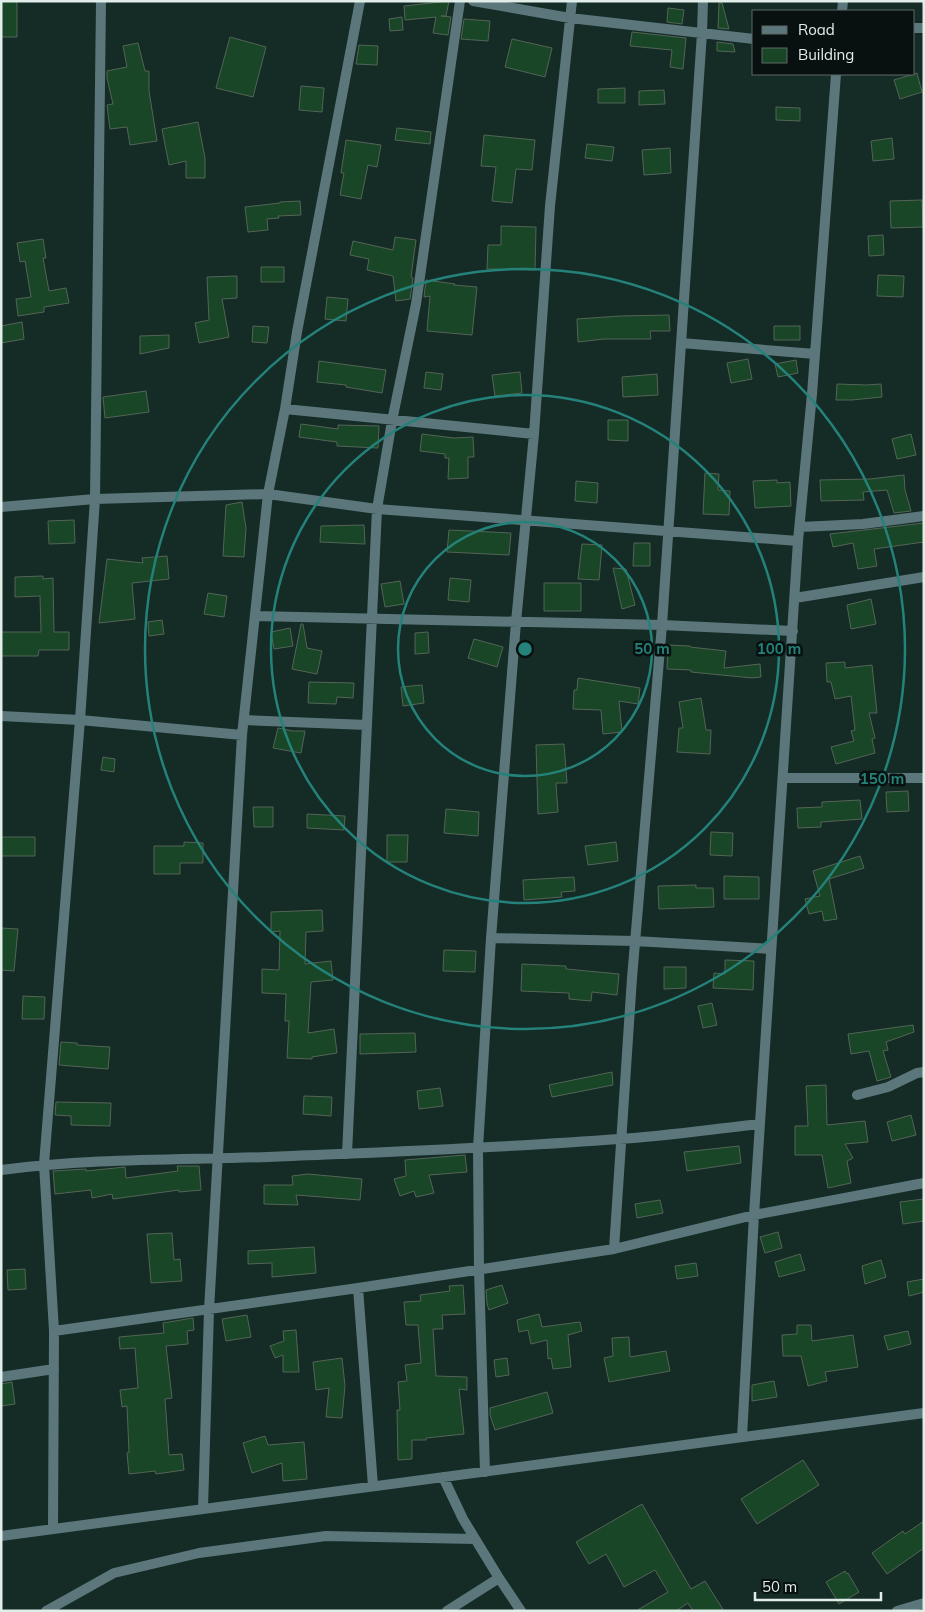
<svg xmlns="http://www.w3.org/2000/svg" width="925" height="1612" viewBox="0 0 925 1612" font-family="Mulish,sans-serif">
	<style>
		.building { fill: #184627; stroke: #546457 }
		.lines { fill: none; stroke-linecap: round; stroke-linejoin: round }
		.minor { stroke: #5b777b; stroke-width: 10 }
		.ring { fill: none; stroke: #24827a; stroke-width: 2.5 }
		.centre { fill: #24827a; stroke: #08110f; stroke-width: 2.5 }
		.ring-label { font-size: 15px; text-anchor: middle; font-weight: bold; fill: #24827a; stroke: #08110f; stroke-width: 5; stroke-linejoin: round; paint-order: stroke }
	</style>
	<rect width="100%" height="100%" fill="#152b26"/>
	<path class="building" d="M1,1H17V37H1Z
		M449,1L446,16H441L451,17L448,35L433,33L436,17L405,20L404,6Z
		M719,3H722L729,29L718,28Z
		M668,8L684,10L682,24L667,22Z
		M402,17L403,30L390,31L389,19Z
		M464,19L490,21L488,41L461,39Z
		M632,32L686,38L683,69L670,67L672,50L630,46Z
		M230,37L266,47L253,97L216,88Z
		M512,39L552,48L545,77L505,67Z
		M717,42L733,44L735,52L717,51Z
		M138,43L145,71H149V91L157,141L130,145L127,127L110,129L107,105L113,104L107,78V71L127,67L123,46Z
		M359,45L378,46L377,65L356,64Z
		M917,73L922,92L900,99L894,80Z
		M301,86L324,88L322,112L299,110Z
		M625,88V103H598V89Z
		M664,90L665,104L639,105V91Z
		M776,107L800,108V121L776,120Z
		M198,122L205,158V178H186V161L169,165L162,129Z
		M397,128L431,132L430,144L395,140Z
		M484,135L535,140L532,170L516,169L512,203L492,201L496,167L481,166Z
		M892,138L894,159L873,161L871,141Z
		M346,140L381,145L377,167L368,165L361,199L340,195L344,173H341Z
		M587,144L614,147L612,161L585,158Z
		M670,148L671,173L644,175L642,150Z
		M922,200L923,227L891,228L890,201Z
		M300,201L301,215L278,216L279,218L267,219L268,230L248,232L245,207L280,203V202Z
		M501,226L536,227L535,270L487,269L488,245H501Z
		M883,235L884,255L869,256L868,236Z
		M395,237L416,240L411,277L413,278L410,299L396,301L393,276L367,270L369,259L350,255L353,241L393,250Z
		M43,239L46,258H43L49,291L66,288L69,303L44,307V312L18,316L16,299L31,297L25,261L20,262L17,243Z
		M261,267H284V282H261Z
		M878,275L904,276L903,297L877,296Z
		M237,276V298L222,299L229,337L199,343L195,323L209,320L207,277Z
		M426,280L455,284L454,285L477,287L472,335L427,331L430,296L424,297Z
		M327,297L348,299L346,321L325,319Z
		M669,315L670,331H650L651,339H604L578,342L577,319L620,316Z
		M22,322L24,339L1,343V326Z
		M253,326L269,327L267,343L252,342Z
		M774,326H800V340H774Z
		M169,335V348L140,354V336Z
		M748,359L752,379L731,383L727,363Z
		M796,360L798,373L778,377L775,364Z
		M319,361L386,370L382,393L346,387V385L317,382Z
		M426,372L443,374L441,390L424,388Z
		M520,372L522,393L495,396L492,375Z
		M657,374L658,395L623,397L622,377Z
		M837,384L867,385L881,384L882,397L852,400H836Z
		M146,391L149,412L105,418L103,397Z
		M608,420H628V441L608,440Z
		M301,424L338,429V425L379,426L378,448L337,446V442L299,437Z
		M422,434L454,438L473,437L474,457H468V478L448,479L449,458H445V454L420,451Z
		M911,434L916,455L897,459L892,439Z
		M705,473L719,474L718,490L730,491L729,515L703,514Z
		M904,475L905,490L911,511L894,513L887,490L863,492L864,500L821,501L820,480L870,479Z
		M777,480V483L790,482L791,506L755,508L753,481Z
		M576,481L598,483L597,503L575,501Z
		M242,502L246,528L244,557L223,556L226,505Z
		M74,520L75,543L49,544L48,521Z
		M924,523V542L874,549L877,566L858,569L853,543L833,547L830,534Z
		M364,525L365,544L320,542L321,526Z
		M449,530L511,533L509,555L447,552Z
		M634,543H650V566H633Z
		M582,544L602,545L599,580L578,579Z
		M167,556L169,579L132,583L135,619L99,623L107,559L143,563L142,558Z
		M613,568L626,569L635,605L622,609Z
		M43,576V579L53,578L54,632H69V650H39L38,656H1V632H41L40,596L15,597V577Z
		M450,578L471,580L469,602L448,600Z
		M400,581L404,604L385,607L381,584Z
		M544,583H581V611H544Z
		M208,593L227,596L224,617L204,614Z
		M871,599L876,624L851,629L847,605Z
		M162,620L164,634L149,636L148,622Z
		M301,624H303L307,648L322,651L317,674L292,669Z
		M290,628L293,646L274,649L271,632Z
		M428,632L429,653L415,654V633Z
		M474,639L503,647L497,667L468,658Z
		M668,645L690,646V647L726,651L724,668L760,664L761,677L752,678L691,672V670L667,669Z
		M845,662V668L872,665L877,713H869L875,738L872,739L875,753L836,764L831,747L854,741L851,731L855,730L851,696L835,699L831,682H827L826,663Z
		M578,678L640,688L638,704L619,701L622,732L603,734L601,710L573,709L574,690H577Z
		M309,682L354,683L353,698L337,697L336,704L308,703Z
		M422,685L424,703L403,706L401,687Z
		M701,698L706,730H711L710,754L677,752L679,728H683L679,702Z
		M278,728L293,731H305L301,753L273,748Z
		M564,744L567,783H556L558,812L538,814L536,745Z
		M103,757L115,759L114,772L101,770Z
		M908,791L909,811L887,812L886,792Z
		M860,800L862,819L821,822V827L798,828L797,808L822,807V802Z
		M253,807H273V827H254Z
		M446,809L479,812L478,836L444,833Z
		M307,814L345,816L344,830L307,828Z
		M711,832L733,833L732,856L710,855Z
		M387,835H408L407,862H387Z
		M1,837H35V856H1Z
		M184,842L203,843V863H180V874H154V846H184Z
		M616,842L618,861L588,865L585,846Z
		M860,856L864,868L829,879L837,919L824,921L822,911L809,914L805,899L820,896L813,871Z
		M724,876L759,877V899H724Z
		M574,877L575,891L561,892L562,897L524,900L523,880Z
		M696,885V888H713L714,907L659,909L658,886Z
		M322,910L323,931L306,932L305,964L331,961L333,980L311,982L308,1033L334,1029L337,1053L312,1057V1059L287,1058L289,1021H285L286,994L262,993V969L279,970L280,931L271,932V912Z
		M1,928L18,929L14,971L1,970Z
		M444,950L476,951L475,972L443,971Z
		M725,960L754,961L753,990L713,988L714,973L725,974Z
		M522,964L566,966V969L619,974L617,995L592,992L591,1001L569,999V993L521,991Z
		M664,967H686V988L664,989Z
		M23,996L45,997L44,1019H22Z
		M712,1003L717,1025L703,1028L698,1006Z
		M913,1025L914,1032L886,1042L888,1050L883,1051L891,1077L877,1081L869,1051L851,1054L848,1034Z
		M415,1033L416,1052L360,1054V1034Z
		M61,1042L77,1043V1045L110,1047L108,1069L59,1065Z
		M612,1072L613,1085L552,1097L549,1085Z
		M826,1085L827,1125L865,1121L868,1142L845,1144L853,1158L847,1161L851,1183L828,1188L822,1155H795V1126H808L806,1086Z
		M440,1088L443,1106L419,1109L417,1091Z
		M304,1096L332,1097L331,1116L303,1114Z
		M56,1102L111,1103L110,1126L71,1125V1116L55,1115Z
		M911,1115L916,1135L892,1141L887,1122Z
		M739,1146L741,1163L687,1171L684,1152Z
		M465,1155L467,1172L429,1175L434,1193L416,1197L414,1191L400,1196L394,1179L406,1176L405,1160Z
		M177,1166H199L201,1190L179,1192V1190L113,1199L112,1194L92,1198L91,1190L55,1194L53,1171L86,1169V1171L125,1167L126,1178L178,1171Z
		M308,1174L362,1179L360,1200L296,1195L298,1205L264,1204V1185H293L292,1176Z
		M924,1199V1221L903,1224L900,1202Z
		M660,1200L663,1213L637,1218L635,1204Z
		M778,1232L782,1248L765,1253L760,1237Z
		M172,1233L174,1260L180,1259L182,1281L151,1283L147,1234Z
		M314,1247L316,1273L272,1277V1263L248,1264V1251Z
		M800,1254L805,1270L779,1277L775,1262Z
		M881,1260L886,1277L865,1284L862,1266Z
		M696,1263L698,1276L677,1279L675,1266Z
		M25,1269L26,1289L8,1290L7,1270Z
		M924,1279V1292L909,1296L907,1282Z
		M463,1285L465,1314L442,1315L443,1329H433L436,1376L467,1377V1390L459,1389L464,1434L426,1438V1440H412V1459L398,1460L397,1410H400L398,1382L407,1381L405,1365L421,1363L418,1325H406L404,1302L421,1301L420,1295L450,1291L449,1286Z
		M502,1285L508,1303L489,1310L487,1304L486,1290Z
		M539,1314L542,1327L580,1322L582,1331L568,1335L571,1367L553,1369L551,1358L548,1359L547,1340L531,1344L528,1330L519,1332L517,1320Z
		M247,1315L251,1337L226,1341L222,1319Z
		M193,1318L194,1330L187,1331L188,1344L166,1346L172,1398L165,1399L169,1455L182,1454L184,1470L156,1474L155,1471L129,1474L127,1453L129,1452L127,1406L122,1407L120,1390L138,1388L135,1348L120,1349L119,1337L164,1333L163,1323Z
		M797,1325H811L812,1341L853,1335L858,1367L825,1372L827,1381L808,1386L801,1356H783L782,1335L797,1334Z
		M296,1330L299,1372H283V1355L275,1358L270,1346L284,1341L283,1331Z
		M908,1331L911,1344L888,1350L884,1336Z
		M629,1337L630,1357L666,1351L670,1371L609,1382L604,1358L613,1356L612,1338Z
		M342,1358L345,1386L342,1418L326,1417L329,1388L316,1390L313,1362Z
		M507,1358L509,1375L496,1377L494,1360Z
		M774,1381L777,1397L752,1401V1385Z
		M12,1382L15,1404L1,1406V1384Z
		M547,1392L553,1413L495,1430L490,1415V1408Z
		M265,1436L268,1445L304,1442L307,1479L283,1481L282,1463L252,1473L243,1443Z
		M803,1460L819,1485L757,1524L741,1499Z
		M642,1504L691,1589L705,1581L724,1611H693L688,1603L676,1611H636L668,1592L655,1570L624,1587L606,1554L589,1564L576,1542Z
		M924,1521V1548L887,1574L872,1553L903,1531L905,1534Z
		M845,1571L847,1574L848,1573L859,1592L839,1604L826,1582Z"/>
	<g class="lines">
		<path class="minor" d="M473,1L570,18L754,39
			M842,11L843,1
			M914,28H924
			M681,343L815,354
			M285,409L534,434
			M1,507L95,499L268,494L377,509L798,541
			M800,527L863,524L924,516
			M795,598L924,577
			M255,616L662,625L793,631
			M1,716L80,720L242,735
			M244,720L367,725
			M783,778H924
			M491,938L635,941L771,949
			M857,1095L888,1087L917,1073L924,1072
			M347,1154L377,509L392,421L416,304L460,1
			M1,1170C90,1158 179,1160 268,1157C385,1152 502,1148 619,1139C666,1136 713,1129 760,1124
			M614,1249L632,978L662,625L702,33L703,1
			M358,1288L373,1486
			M54,1331L358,1288L614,1249L754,1215L924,1183
			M1,1377L54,1369
			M742,1437L754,1215L798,541L812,394L836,74
			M485,1472L479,1270L478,1148L491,938L516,622L534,434L550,206L572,1
			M443,1477L463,1519L499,1578L521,1611
			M203,1508L209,1310L242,735L268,494L285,409L297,332L360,1
			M53,1529L54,1331L44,1164L80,720L95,499L101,1
			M1,1536L924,1413
			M46,1611L114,1573L199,1553L326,1536L475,1539
			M447,1611L499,1578
			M897,1611L924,1603"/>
	</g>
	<g class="ring">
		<circle cx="525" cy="649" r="127"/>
		<circle cx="525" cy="649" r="254"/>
		<circle cx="525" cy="649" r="380"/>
	</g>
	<circle cx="525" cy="649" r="8" class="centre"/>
	<g class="ring-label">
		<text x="652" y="654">50 m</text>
		<text x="779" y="654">100 m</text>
		<text x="882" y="784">150 m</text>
	</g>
	<rect width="925" height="1612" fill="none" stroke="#e0ede9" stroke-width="5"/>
	<rect x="752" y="10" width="162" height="65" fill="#08110f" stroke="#5e6966"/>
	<rect x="762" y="26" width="25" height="8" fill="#5b777b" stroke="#5e6966"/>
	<text x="798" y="35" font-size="15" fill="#e0ede9">Road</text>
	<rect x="762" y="48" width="25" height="15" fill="#184627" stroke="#5e6966"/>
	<text x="798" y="60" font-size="15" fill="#e0ede9">Building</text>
	<path d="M755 1592v8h126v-8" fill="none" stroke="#e0ede9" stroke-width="2.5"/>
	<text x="762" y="1592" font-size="15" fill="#e0ede9" stroke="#08110f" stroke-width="4" paint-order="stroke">50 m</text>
</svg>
